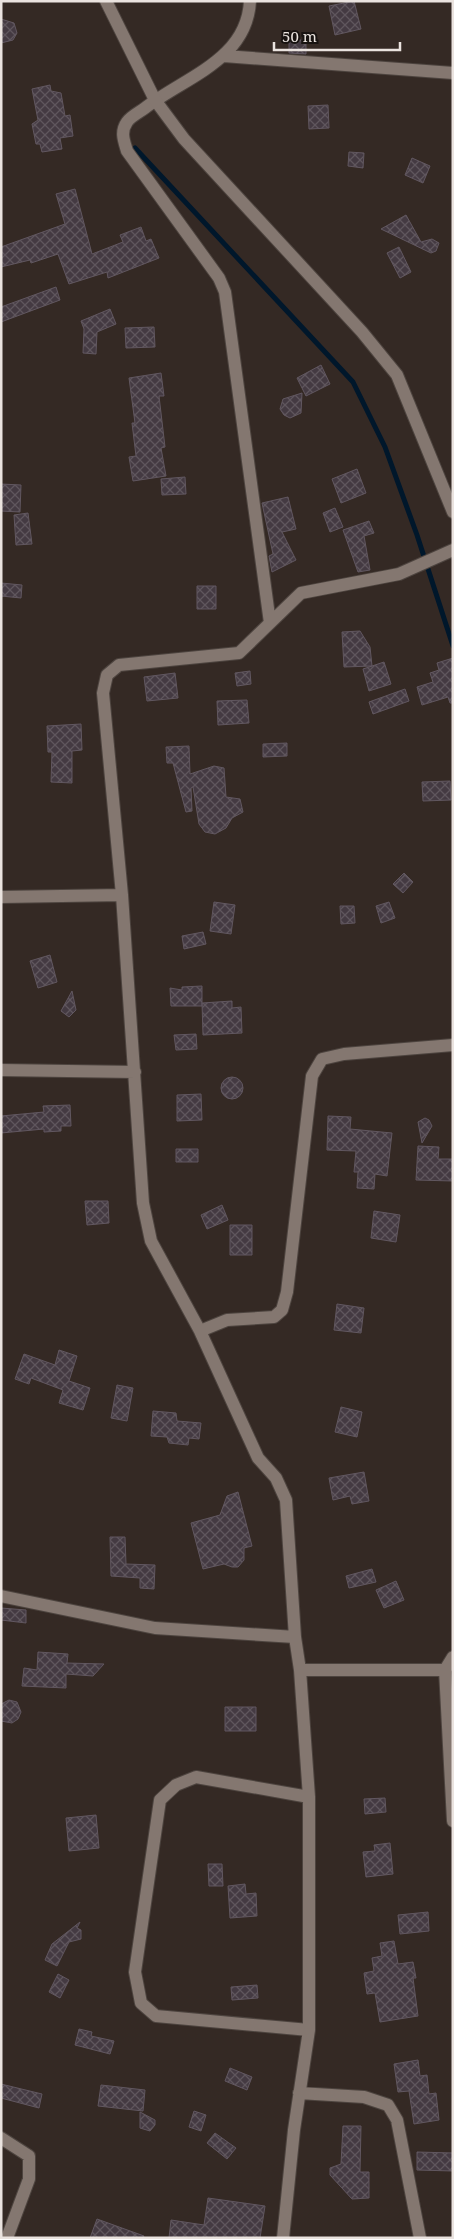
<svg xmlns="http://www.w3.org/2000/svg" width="454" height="2239" viewBox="0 0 454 2239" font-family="'Noto Serif',serif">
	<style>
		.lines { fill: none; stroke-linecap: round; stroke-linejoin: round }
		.stream { stroke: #00172b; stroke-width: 5 }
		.building { fill: url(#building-cross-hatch); stroke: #615760 }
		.minor-casing { stroke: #4d443f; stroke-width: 14 }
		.tertiary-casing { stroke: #4d443f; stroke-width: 14 }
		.minor { stroke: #847770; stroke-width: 12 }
		.tertiary { stroke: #847770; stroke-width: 12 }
	</style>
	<defs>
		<pattern id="building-cross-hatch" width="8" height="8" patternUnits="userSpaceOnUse" patternTransform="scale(1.25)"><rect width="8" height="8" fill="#443a42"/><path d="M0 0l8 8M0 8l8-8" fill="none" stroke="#5f565d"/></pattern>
	</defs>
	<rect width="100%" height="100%" fill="#342924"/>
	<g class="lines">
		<path class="stream" d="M135,148L353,382L385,447L417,535L453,646"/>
	</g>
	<path class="building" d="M354,1L361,29L335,35L329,6Z
		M1,19L14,23L17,33L13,40L1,43Z
		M289,40H306V54L289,53Z
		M50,85L51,91L61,93L65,116L70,115L73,136L60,138L62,149L42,152L40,144H36L32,124L38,120L32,89Z
		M328,105L329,128L309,129L308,106Z
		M349,152L364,153L363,168L348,166Z
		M412,158L430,166L423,183L405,175Z
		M75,189L92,254L123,242L120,235L141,227L146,241L151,239L159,258L108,278L107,272L69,284L58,254L31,263L30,260L1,267V247L65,224L56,194Z
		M406,215L421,242L432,239L439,243L436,251L431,253L381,229Z
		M399,247L411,272L400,278L387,253Z
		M56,287L60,300L1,322V307Z
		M110,309L116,324L97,332L96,354L83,353L84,329L81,321Z
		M154,327L155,347L126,348L125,328Z
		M321,365L330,384L306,396L297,378Z
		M161,373L164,396H159L165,447L161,448L166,476L133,481L129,457L136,456L132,423H135L129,378Z
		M302,393L301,413L290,418L284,415L280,409L283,399Z
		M357,469L366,493L341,503L332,479Z
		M185,477L186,494L162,495L161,479Z
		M1,484L21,485L20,512L1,511Z
		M288,497L296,529L282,532L296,560L272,572L269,556L273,554L262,503Z
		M335,508L343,527L330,532L323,513Z
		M28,513L32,544L16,545L14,515Z
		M369,521L374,533L364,536L370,570L358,572L343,530Z
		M1,583L22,585L21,598L1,596Z
		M197,586H216V609H197Z
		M360,631L370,647L372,666L344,667L342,632Z
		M453,658V703H450L448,697L422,705L417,687L433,682L430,673L439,670L437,663Z
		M384,662L391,684L369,691L363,669Z
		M250,671L251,684L237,686L235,673Z
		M175,673L178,698L147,701L144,677Z
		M405,689L409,701L373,714L369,702Z
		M247,700L249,723L218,725L217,701Z
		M81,724L82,750L72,751V783L51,782L52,752H48L47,726Z
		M287,743V756L263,757V744Z
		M189,746L190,774L214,766L224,768L226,797L240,799L243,812L232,818L226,828L215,834L205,832L199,824L193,787L191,788L192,811L186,812L173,763H167L166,747Z
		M450,781L451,800L423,801L422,782Z
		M404,873L413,882L403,893L393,884Z
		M214,902L235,905L231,934L210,931Z
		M389,902L395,918L381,923L376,906Z
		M340,906H354L355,923L341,924Z
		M203,932L206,944L184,949L182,936Z
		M50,955L57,982L38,988L30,961Z
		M202,986V1006H171L170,988L182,990V987Z
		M72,991L76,1010L69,1017L61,1011Z
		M232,1001V1008L241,1007L242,1033L203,1035L202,1003Z
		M196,1034L197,1049L176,1050L174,1035Z
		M221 1088a11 11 0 1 1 22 0a11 11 0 1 1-22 0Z
		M201,1094L202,1120L177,1121V1095Z
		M70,1105L71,1126H61V1131L44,1132V1129L1,1133V1116L44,1112L43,1106Z
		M328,1116L351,1117L350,1129L392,1133L387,1176L375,1174L374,1189L357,1188L358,1172H354L356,1151L327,1150Z
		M425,1118L429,1120L432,1126L422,1143L418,1122Z
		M418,1146L439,1147L438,1159H453V1181L416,1180Z
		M176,1149H198V1162H176Z
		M85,1201H108L109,1223L87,1225Z
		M222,1205L228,1220L207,1229L201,1215Z
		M374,1211L400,1215L396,1242L371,1238Z
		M230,1225H252V1255H230Z
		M337,1304L364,1308L361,1333L334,1330Z
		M59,1350L77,1356L69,1381L90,1388L83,1410L59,1403L63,1390L31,1378L29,1384L15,1379L24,1354L55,1365Z
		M117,1385L133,1388L127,1421L111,1418Z
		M341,1407L362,1412L357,1437L335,1432Z
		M153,1411L176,1413L177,1421L201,1423L199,1439L189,1438L188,1445L169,1443L167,1437L151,1436Z
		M364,1472L369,1501L352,1504L350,1496L333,1500L329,1478Z
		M238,1492L252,1546L244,1548V1560L238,1567H232L224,1564L203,1569L191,1523L220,1515L227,1496Z
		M110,1537H125L126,1564L155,1565L154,1589L140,1588V1578L111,1576Z
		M372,1569L376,1582L349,1588L346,1576Z
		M396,1581L404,1600L384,1608L376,1590Z
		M1,1608L26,1610V1623L1,1620Z
		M38,1652L68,1654L67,1663L104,1664L93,1676L66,1674V1688L22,1686L24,1668L37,1670Z
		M9,1700L17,1702L21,1712L18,1719L12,1723L1,1721V1704Z
		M225,1707H256V1731H225Z
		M385,1798L386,1812L365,1814L364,1799Z
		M96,1815L99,1848L69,1851L66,1818Z
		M390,1843L393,1874L366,1877L363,1852L375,1851L374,1845Z
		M208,1864H222L223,1886H209Z
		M245,1884L246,1894L256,1893L257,1916L230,1918L228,1886Z
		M428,1912L429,1931L400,1934L398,1915Z
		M80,1922L77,1928L81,1930V1939L69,1942L57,1966L45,1960L52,1944Z
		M394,1941L398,1964L413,1962L416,1978H413L418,2016L380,2022L375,1993L367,1994L364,1973L374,1971L372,1958L382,1956L380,1943Z
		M58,1974L69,1980L60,1998L49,1992Z
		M257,1985L258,1998L232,2000L231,1987Z
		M79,2029L92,2032L91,2036L114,2041L110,2054L75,2045Z
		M418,2060L420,2076L427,2075L429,2094L436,2093L439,2120L414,2124L409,2091L398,2092L394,2064Z
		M230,2068L252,2077L247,2090L225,2081Z
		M1,2084L42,2094L39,2108L1,2098Z
		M101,2085L145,2090L143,2111L98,2106Z
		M194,2111L206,2115L201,2131L189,2127Z
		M140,2112L155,2120V2125L150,2131L140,2128Z
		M343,2126H361L360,2172H369V2198L352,2199L330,2175V2168L341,2164Z
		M215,2133L236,2148L227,2159L207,2143Z
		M417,2152L453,2153V2171L417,2170Z
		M208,2198L265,2206L260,2238H169L171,2220L204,2225Z
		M97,2219L144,2236L143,2238H90Z"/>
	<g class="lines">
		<g class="minor-casing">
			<path id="minor" d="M250,1C247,60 185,77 145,108C140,112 131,116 127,122C120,132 124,141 127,151L219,278L225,292L270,623
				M224,56L453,73
				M1,897L122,895
				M1,1070L135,1072
				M200,1331L227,1320L274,1317L282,1310L287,1292L312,1076L322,1059L344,1054L453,1045
				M1,1596L155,1628L295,1637
				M453,1657L445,1670L453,1821
				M300,1670H445
				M309,1797L196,1777L176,1785L160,1800L135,1972L141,2003L156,2016L309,2030
				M299,2093L364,2097L388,2105L397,2120L420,2238
				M1,2138L29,2156V2179L7,2238
				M283,2238L294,2130L309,2030V1797L300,1670L295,1637L286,1500L276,1478L258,1458L200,1331L151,1241L143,1203L122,895L103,693L107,675L119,665L239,653L301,593L399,574L453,550"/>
		</g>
		<g class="tertiary-casing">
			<path id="tertiary" d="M106,1L155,100L184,139L362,332L397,375L453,512"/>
		</g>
		<use href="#minor" class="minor"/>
		<use href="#tertiary" class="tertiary"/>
	</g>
	<rect width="454" height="2239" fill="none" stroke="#eae3df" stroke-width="5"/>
	<path d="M274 42v8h126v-8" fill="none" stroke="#eae3df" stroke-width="2.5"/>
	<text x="282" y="42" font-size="15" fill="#eae3df" stroke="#181311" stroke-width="4" paint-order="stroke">50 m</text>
</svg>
